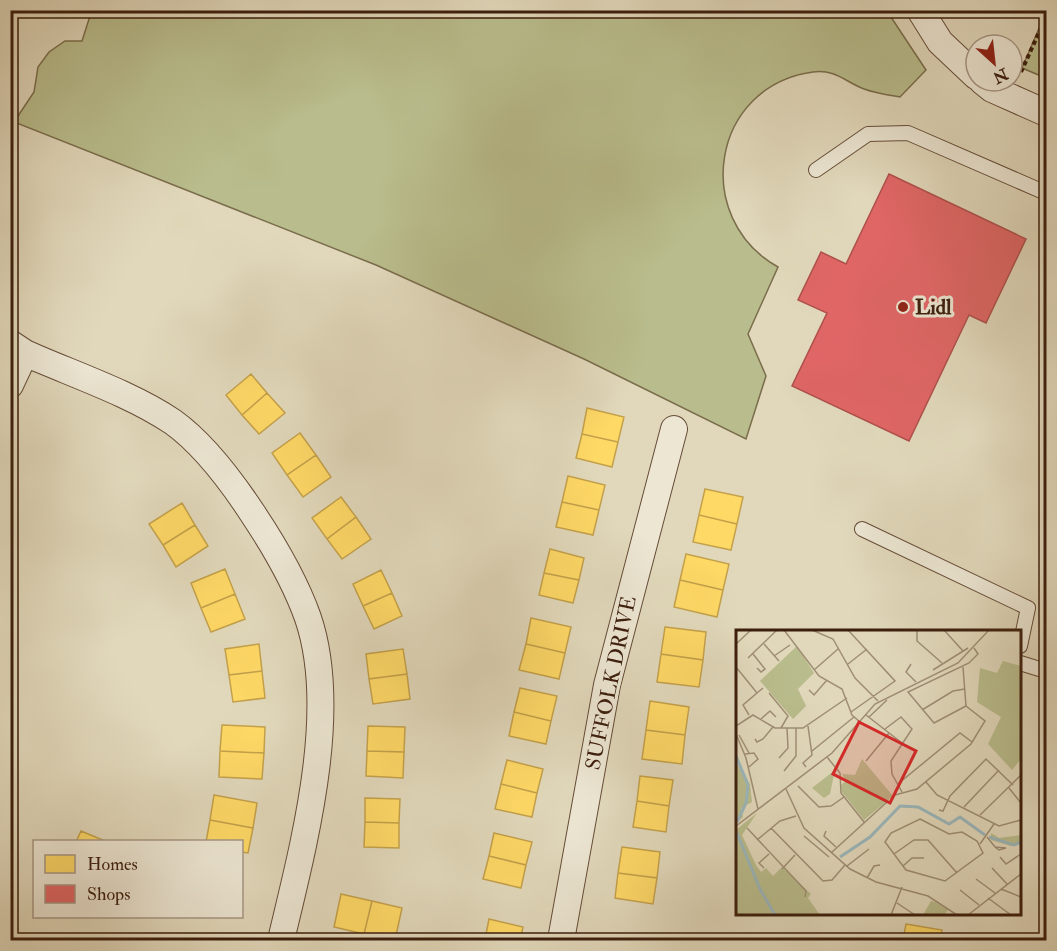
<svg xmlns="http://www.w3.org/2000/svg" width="1057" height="951" viewBox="0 0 1057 951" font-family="'IM FELL Double Pica',serif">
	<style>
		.green { fill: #b9bc8c; stroke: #7a6d4c; stroke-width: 1.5 }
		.homes { fill: #ffd966; stroke: #c4a14b; stroke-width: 1.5 }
		.shops { fill: #e06666; stroke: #af504b; stroke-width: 1.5 }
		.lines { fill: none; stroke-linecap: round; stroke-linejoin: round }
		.service-casing { stroke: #654c38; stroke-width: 16 }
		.minor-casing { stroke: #654c38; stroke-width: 28 }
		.path { stroke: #3c1e0d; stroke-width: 4; stroke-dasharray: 4.5 3; stroke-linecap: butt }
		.service { stroke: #ece6d3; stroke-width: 14 }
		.minor { stroke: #ece6d3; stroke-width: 26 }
		.poi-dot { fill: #8f2418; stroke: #ece6d3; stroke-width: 2 }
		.labels { text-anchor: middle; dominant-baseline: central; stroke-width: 6; stroke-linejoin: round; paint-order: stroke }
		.poi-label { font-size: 21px; font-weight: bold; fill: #3c1e0d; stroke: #ece6d3; text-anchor: start }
		.street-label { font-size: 21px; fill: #3c1e0d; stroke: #ece6d3 }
		.inset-river { fill: none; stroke: #9ab7bc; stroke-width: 3 }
		.inset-road { fill: none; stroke: #9f8e75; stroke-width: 1.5 }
		.view { fill: #d62828; fill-opacity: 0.15; stroke: #d62828; stroke-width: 3 }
		.inset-edge { fill: none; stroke: #3c1e0d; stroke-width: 3 }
	</style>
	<rect width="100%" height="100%" fill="#e1d8bb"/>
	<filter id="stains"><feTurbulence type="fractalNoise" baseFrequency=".00333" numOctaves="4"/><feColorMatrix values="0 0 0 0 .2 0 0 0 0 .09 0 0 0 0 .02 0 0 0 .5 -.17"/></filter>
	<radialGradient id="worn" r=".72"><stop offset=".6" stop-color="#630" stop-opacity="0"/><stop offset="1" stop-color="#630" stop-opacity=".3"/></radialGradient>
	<path class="green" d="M85,11H887L926,70L900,97C888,95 875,93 864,89C847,83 836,69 813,72C711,86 691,218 778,267L748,334L766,376L746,439L584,359L376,265L14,122L34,92L38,67L49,52L65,41H82L90,16Z
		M1046,12V78L1022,68Z"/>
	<path class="homes" d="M251,374L267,393L242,415L226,395Z
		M267,393L285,413L259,434L242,415Z
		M587,408L624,417L618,442L582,434Z
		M300,433L316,455L287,475L272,453Z
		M582,434L618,442L612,467L576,458Z
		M316,455L331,477L303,497L287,475Z
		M568,476L605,485L599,510L562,502Z
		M705,489L743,497L737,524L699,515Z
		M341,497L356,517L327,539L312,518Z
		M562,502L599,510L593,535L556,527Z
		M182,503L195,525L163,545L149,524Z
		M699,515L737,524L731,550L693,542Z
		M356,517L371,539L342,559L327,539Z
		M195,525L208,546L176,567L163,545Z
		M550,549L584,558L579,580L544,573Z
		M686,554L729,564L723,590L680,580Z
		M225,569L235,594L201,608L191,583Z
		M381,570L392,593L363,606L353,584Z
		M544,573L579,580L573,603L539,595Z
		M680,580L723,590L717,617L674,607Z
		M392,593L402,616L374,629L363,606Z
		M235,594L245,619L211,632L201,608Z
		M531,618L571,627L565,653L526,644Z
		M665,627L706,632L703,660L661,654Z
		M259,644L262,671L229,675L225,649Z
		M526,644L565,653L559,679L519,670Z
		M403,649L407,674L369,679L366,654Z
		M661,654L703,660L699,687L657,682Z
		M262,671L265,698L233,702L229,675Z
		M407,674L410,699L373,704L369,679Z
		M520,688L557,696L551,721L514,712Z
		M650,701L689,707L685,735L646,730Z
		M514,712L551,721L546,744L509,736Z
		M222,725L265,727L264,753L220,751Z
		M368,726L405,727L404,752L367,751Z
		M646,730L685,735L682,764L642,759Z
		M220,751L264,753L262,779L219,777Z
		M367,751L404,752L403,778L366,776Z
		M507,760L543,769L537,793L501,784Z
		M640,776L673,780L669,806L637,801Z
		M501,784L537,793L532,817L495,809Z
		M214,795L257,803L253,828L210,820Z
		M365,798L400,799L399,823L365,822Z
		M637,801L669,806L666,832L633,827Z
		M210,820L253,828L248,853L242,852V842H206Z
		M365,822L399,823V848L364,847Z
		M81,831L105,841L76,842Z
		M494,833L532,842L526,865L489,856Z
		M622,847L660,852L657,878L618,873Z
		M489,856L526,865L521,888L483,879Z
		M618,873L657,878L653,904L615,898Z
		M341,894L372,901L364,934L334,927Z
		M372,901L402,908L395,940L364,934Z
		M489,919L523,927L520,940L485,939Z
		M906,924L942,930L940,940H903Z"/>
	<path class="shops" d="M889,174L1026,239L986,323L969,315L909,441L792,386L827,313L798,300L821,252L846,264Z"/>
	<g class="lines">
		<g class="service-casing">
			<path id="service" d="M816,170L868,134L908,133L1046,193
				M862,529L1028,608L1020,646
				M1020,663L1046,671"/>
		</g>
		<g class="minor-casing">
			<path id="minor" d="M920,10L940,42L976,76
				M982,81L992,89L1046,113
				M10,343L25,353C72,374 130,393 173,422C205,445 232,482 253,514C275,547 295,581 308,618C340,712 303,847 281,940
				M10,385L25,353
				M561,940L607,685L674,429"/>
		</g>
		<path class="path" d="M1021,72L1046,17"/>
		<use href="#service" class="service"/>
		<use href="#minor" class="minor"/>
	</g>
	<circle class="poi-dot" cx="903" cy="307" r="6"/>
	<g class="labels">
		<g class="poi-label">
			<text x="915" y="307">Lidl</text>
		</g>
		<g class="street-label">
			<text transform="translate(611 683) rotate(-78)">SUFFOLK DRIVE</text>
		</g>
	</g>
	<g transform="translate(736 630)">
		<rect width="285" height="285" fill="#e1d8bb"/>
		<path d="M61,16L78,43L62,59L70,76L57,89L24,51ZM267,31L285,36V129L276,140L252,114L265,87L241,72L244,38L261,43ZM126,129L157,166L128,190L106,162L105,155L110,151L106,144L119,145ZM0,132L14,154L16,172L5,178L7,187L0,193ZM99,140L94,164L88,168L76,158ZM21,183L6,205L20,235L25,242L30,238L37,246L46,237L75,264L72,268L84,285H0V200ZM255,203L263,208L285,205V214L275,216L255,210ZM195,271L199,272L212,280L208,285H187Z" fill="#b9bc8c"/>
		<path class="inset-river" d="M0,126L12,155L10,173L1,192M1,203L24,259L39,285M253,207L278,215L285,212M104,227L134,207L164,176L182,177L213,194L224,187L249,205"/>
		<path class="inset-road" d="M48,0L83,46L106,59L116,85L124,92M76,0L97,9L119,48L142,71M112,0L159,51L115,82M181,0V11L206,33M208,0L227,21M0,14L15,0M28,14L43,31M17,24L29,39L25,42L21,38M38,26L54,15M12,28L41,0M112,34L131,19M175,34L170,42L180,52M0,37L21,63L27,58M227,37L230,76M78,40L102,19M197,40L232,18M73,60L78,65L91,50M33,63L52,86L45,98M230,76L198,93L172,62L233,33L242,24L238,18M186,80L217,61L229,59M13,85L7,75L21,63M130,85L166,113M133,87L151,70M25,89L34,81L40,87M0,96L17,85L39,98H67L111,68M149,99L165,87L176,99L155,131L156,144L166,162M0,104L10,128L22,179M3,105L13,123M19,109L21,112L27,109L37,97M76,121L118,87M9,124L18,123L22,129L13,137M91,127L104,143L105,163L128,192M43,128L52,118L51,98M130,131L153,103M70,137L67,133L76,125L72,96M48,141L60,126V98M190,152L201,165L263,196L285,190M163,153L224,103L236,112M62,156L83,177L95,176L108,167M273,158L285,173M50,159L68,198L114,239L140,252L192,266L221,285M159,165L181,159L235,114L249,91L230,76M228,177L263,140M203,180L207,181L214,166L250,129L277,155M244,185L285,145M184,189L213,204L226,202L241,211L247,223L209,251L170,240L149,212L155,203ZM0,196L96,123L139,74L222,33L253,0M11,198L70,261L69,267M35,198L87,251L96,250L109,235M90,201L88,206L100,217M68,206L93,227M251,207L259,217L263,220L270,218L259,217M21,210L44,191L60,186M244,214L258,194M95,223L151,172M158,224L178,210H192L221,243M264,227L270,234L285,224M111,236L133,219M167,236L176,228H188M28,238L23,233L33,224M256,238L271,254M46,239L59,225M131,248L138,236L144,235M240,249L259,263M265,259L285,267M224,260L243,275M252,268L275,285M161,273L179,285M155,285L166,257M232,285L285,244"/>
		<path class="view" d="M123,92L180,121L154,173L97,144Z"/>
		<rect width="285" height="285" class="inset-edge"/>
	</g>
	<rect width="1057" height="951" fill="none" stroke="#e1d8bb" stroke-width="36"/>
	<rect x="12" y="12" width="1033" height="927" fill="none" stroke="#3c1e0d" stroke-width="3"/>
	<rect x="18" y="18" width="1021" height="915" fill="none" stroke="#3c1e0d" stroke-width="1.5"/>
	<rect x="33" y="840" width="210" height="78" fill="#ece6d3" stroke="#a69684" stroke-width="1.5"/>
	<rect x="45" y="855" width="30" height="18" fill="#ffd966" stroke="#a69684" stroke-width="1.5"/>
	<text x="87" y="870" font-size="18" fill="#3c1e0d">Homes</text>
	<rect x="45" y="885" width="30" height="18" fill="#e06666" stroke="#a69684" stroke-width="1.5"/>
	<text x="87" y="900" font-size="18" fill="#3c1e0d">Shops</text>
	<g transform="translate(994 63) rotate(153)"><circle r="28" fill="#ece6d3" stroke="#a69684" stroke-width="1.5"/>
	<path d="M0-4.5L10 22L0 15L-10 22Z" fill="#8f2418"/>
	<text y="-9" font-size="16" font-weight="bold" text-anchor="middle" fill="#3c1e0d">N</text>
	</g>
	<rect width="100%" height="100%" filter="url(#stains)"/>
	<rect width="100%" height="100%" fill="url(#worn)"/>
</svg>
